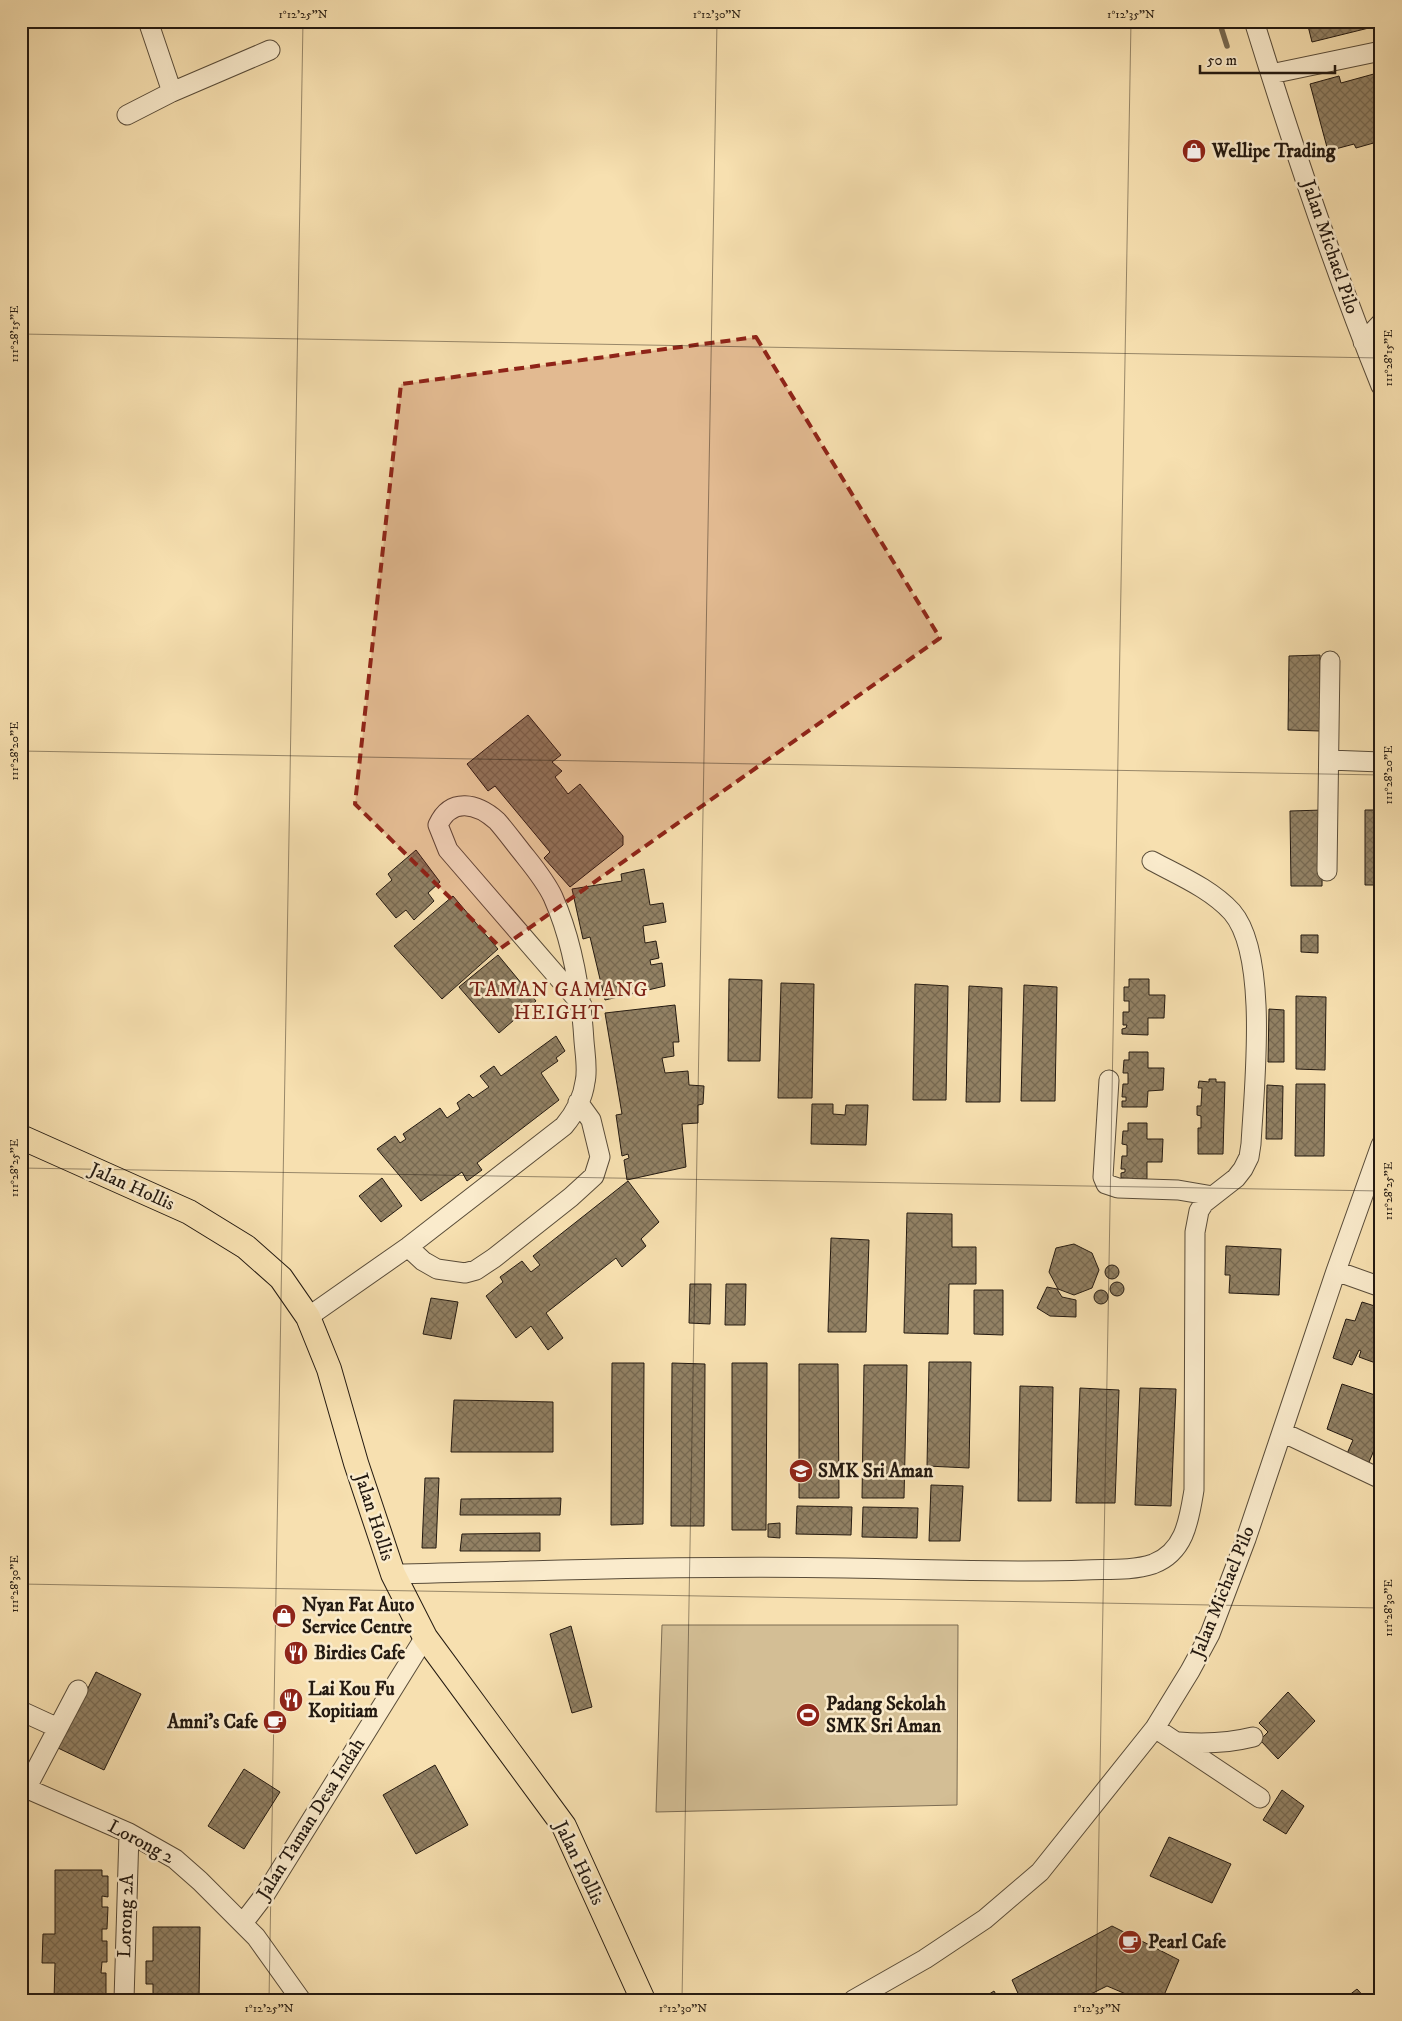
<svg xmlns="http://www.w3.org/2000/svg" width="1402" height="2021" viewBox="0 0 1402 2021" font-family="'IM FELL DW Pica',serif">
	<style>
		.green { fill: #d3be95; stroke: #7c6c53 }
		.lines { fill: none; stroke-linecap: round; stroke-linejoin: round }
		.stream { stroke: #776950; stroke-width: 5.5 }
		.building { fill: url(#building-cross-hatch); stroke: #241a11 }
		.minor-casing { stroke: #594c39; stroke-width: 21 }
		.major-casing { stroke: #241a11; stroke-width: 26 }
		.minor { stroke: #faebcc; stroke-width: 19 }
		.major { stroke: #f7e0b0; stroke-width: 24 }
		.marked { fill: #8f2418; fill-opacity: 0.2; stroke: #8f2418; stroke-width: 4; stroke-dasharray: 10 6; stroke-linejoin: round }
		.ticks { fill: none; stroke: #241a11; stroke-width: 1; stroke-opacity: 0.45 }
		.labels { text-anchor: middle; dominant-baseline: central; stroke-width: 5; stroke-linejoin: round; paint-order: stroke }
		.poi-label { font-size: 19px; font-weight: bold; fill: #241a11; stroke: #faebcc; text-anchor: start }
		.street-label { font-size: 19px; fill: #241a11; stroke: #faebcc }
		.neighbourhood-label { font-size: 20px; letter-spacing: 1px; fill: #7a1f14; stroke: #faebcc }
		.neatline { fill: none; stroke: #241a11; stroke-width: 2 }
		.ticks-label { font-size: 12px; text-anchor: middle; fill: #241a11 }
	</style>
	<defs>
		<pattern id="building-cross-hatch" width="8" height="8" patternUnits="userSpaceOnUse" patternTransform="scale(1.25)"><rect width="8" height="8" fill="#928164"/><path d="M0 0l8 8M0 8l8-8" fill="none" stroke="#776951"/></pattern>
	</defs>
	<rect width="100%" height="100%" fill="#f7e0b0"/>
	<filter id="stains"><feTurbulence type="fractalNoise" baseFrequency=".004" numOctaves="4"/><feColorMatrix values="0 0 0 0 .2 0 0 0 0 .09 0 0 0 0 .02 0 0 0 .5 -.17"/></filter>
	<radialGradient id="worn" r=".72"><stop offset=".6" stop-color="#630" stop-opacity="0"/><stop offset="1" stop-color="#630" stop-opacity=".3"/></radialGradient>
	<path class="green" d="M662,1625H958L957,1805L656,1812Z"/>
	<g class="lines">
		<path class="stream" d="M1219,21L1227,46"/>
	</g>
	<path class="building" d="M1299,21H1381V25L1312,42L1308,26L1301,28Z
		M1381,72V131L1374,133L1377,142L1356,148L1354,144L1328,151L1310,84L1339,76L1341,83Z
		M1320,655V731L1288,730L1289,656Z
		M528,715L561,755L552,762L562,771L555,777L568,794L580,784L623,836V845L570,887L544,858L550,852L495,786L488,791L467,764Z
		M1323,810L1322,886H1291L1290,811Z
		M1365,810H1381V885H1365Z
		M416,850L440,882L428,893L434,901L414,920L406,910L396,918L376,894L392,880L388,874Z
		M644,869L650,905L663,903L666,922L643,926L645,943L656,941L659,958L650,960L651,965L662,963L665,986L605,1000L590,937L583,939L572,889L622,881L621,874Z
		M453,896L498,949L442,999L394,946Z
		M1301,935H1318V953L1301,952Z
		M498,955L536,1001L499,1033L459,987Z
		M729,979L762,980L760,1061H728Z
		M1129,979H1149V995H1165L1164,1018H1148V1035L1122,1034V1029L1126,1028L1127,1025H1123V1012H1129V1001H1124V987H1129Z
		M781,983L814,984L812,1098H778Z
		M915,984L948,986L946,1100H913Z
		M1024,985L1057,987L1055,1101H1021Z
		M969,986L1002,988L1000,1102H966Z
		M1296,996L1326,997L1325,1070L1296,1069Z
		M675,1005L679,1042H673L674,1056L662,1058L665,1073L688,1071L689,1085L704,1086L703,1104L698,1105V1123L682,1124L686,1167L627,1180L624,1160L629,1158L628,1154L622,1156L616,1115L622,1114L605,1013Z
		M1269,1009L1284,1010V1062H1268Z
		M556,1036L565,1051L556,1058L558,1061L541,1073L559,1100L477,1163L482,1170L467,1181L462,1172L421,1201L377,1149L395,1136L400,1143L406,1139L403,1134L440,1108L447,1118L460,1109L457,1103L469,1094L473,1098L489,1087L480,1076L494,1066L501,1076Z
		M1129,1052H1148V1068H1164L1163,1090L1148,1091L1147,1107H1122V1101H1126V1097H1122L1123,1084H1128V1073H1123L1124,1060H1129Z
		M1209,1079H1216V1082H1225L1223,1154H1198V1128H1201V1116L1197,1115V1106H1201L1202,1088H1198L1199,1081L1209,1082Z
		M1296,1084H1325L1324,1156H1295Z
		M1267,1085L1283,1086L1282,1139H1266Z
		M812,1104H833V1114L845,1115L846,1105H868L866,1145L811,1144Z
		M1128,1123H1147V1139H1163L1162,1162H1147V1179L1121,1178V1173L1125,1172V1169H1121L1122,1156H1127V1145L1122,1144L1123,1131H1128Z
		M382,1178L402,1206L381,1222L359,1196Z
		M628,1181L659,1222L641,1239L646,1246L622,1267L616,1258L546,1313L563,1338L548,1350L531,1326L516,1338L486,1296L503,1282L500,1277L522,1261L531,1272L540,1265L533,1256Z
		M907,1213L952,1214V1247H976V1284H949L948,1334L904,1333Z
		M831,1238L869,1240L866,1332H828Z
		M1074,1244L1092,1253L1099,1270L1092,1288L1074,1295L1058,1289L1049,1272L1056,1248Z
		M1226,1246L1281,1249L1279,1295L1229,1293L1230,1275H1225Z
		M1105 1272a7 7 0 1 1 14 0a7 7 0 1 1-14 0Z
		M1110 1289a7 7 0 1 1 14 0a7 7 0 1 1-14 0Z
		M690,1284H711L710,1324L689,1323Z
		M726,1284H746L745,1325H725Z
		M1047,1287L1057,1289L1062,1297L1076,1300V1317L1050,1316L1037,1308Z
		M974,1290H1003V1335L974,1334Z
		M1094 1297a7 7 0 1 1 14 0a7 7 0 1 1-14 0Z
		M431,1298L458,1302L451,1339L423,1334Z
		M1362,1302L1381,1308V1365L1359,1357L1361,1351L1359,1350L1352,1365L1333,1358L1346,1319L1355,1321Z
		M929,1362H971L969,1468L927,1466Z
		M612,1363H644L643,1524L611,1525Z
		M672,1363L705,1364L704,1526H671Z
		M732,1363H767L766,1530H732Z
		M799,1364H838L839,1498H799Z
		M864,1365H907L904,1498H862Z
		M1342,1384L1375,1395L1378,1384L1381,1385V1445L1377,1443L1367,1467L1345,1458L1353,1440L1327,1429Z
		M1020,1386L1053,1387L1051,1501H1018Z
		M1080,1388L1119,1390L1115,1503H1076Z
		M1140,1388L1176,1389L1171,1506L1135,1505Z
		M454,1400L553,1402V1452H451Z
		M425,1478H439L436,1548H422Z
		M931,1485L963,1486L960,1541H929Z
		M561,1498L560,1515H460L461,1499Z
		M797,1506L852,1507L851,1535L796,1534Z
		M863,1507L918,1508L917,1538L862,1537Z
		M780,1523V1538L768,1537V1524Z
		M540,1533V1551H460L462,1534Z
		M571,1626L592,1707L572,1713L550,1634Z
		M96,1672L141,1694L104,1770L58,1748Z
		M1288,1692L1315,1721L1278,1759L1260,1740L1268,1732L1259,1723Z
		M435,1765L468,1825L416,1854L383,1795Z
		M244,1769L280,1792L244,1849L208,1826Z
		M1282,1790L1304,1806L1286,1834L1263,1820Z
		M1169,1837L1231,1864L1212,1903L1150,1876Z
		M55,1870H102V1876H108V1897L102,1896V1907H108L107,1929H102V1941H107V1962H102L101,1973H106V1994H101V2000H54L55,1963H42L43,1934H55Z
		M1112,1926L1179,1960L1162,2000H1140L1107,1986L1079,2000H1021L1012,1980Z
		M153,1927H200L199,2000H147V1995H153V1984H146V1961H153Z
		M1357,1989L1367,2000H1343Z
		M994,1991L999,2000H980Z
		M229,1994H275V2000H228Z"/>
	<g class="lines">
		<g class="minor-casing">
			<path id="minor" d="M148,21L172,92L270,50
				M1254,21C1292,144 1333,267 1381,386
				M1271,74L1381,51
				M127,115L172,92
				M1363,342L1381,323
				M1329,760L1381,762
				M1327,871L1330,661
				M1109,1080L1103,1177L1106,1184L1118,1188L1178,1190L1213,1196
				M408,1247L423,1261L437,1269L465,1273L476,1270L494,1258L571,1197L594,1176L600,1157L591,1120L578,1102
				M1336,1271L1381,1287
				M308,1317L408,1247L564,1126C574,1114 583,1098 585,1082C588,1070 585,1054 584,1041C581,992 573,942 553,897C545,880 532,865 521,851C513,841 505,830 497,821C477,803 451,797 438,825L448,850L582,1005
				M1282,1432L1381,1479
				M393,1574C544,1571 695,1565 846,1568C925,1569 1005,1573 1085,1570C1107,1569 1132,1571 1153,1564C1185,1552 1189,1520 1194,1490L1195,1232L1199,1211L1204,1203L1236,1178L1243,1169L1249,1157L1251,1144C1254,1088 1269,955 1232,912C1211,889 1180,876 1152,861
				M21,1711L58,1728
				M1155,1728L1260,1798
				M1179,1742C1204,1744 1229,1743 1253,1737
				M21,1786L129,1833L175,1859L200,1881L256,1937L301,2000
				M27,1787L78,1690
				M243,1923L266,1893L425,1637
				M124,2000L129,1833
				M853,2000L925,1959L985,1919L1040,1872L1155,1728L1190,1671L1210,1634L1246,1539L1336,1271L1381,1145"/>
		</g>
		<g class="major-casing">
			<path id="major" d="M21,1137L189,1212L246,1247L281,1278L308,1317L329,1369L356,1463L393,1574L425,1637L564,1826L643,2000"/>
		</g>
		<use href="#minor" class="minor"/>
		<use href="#major" class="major"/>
	</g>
	<path class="marked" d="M756,337L940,638L501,948L355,804L401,384Z"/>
	<path class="ticks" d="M21,334L1381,358M21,751L1381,775M21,1168L1381,1191M21,1584L1381,1608M269,2000L303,21M682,2000L717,21M1096,2000L1131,21"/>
	<defs>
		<g id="shop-disc" transform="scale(1.25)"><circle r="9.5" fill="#8f2418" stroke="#faebcc"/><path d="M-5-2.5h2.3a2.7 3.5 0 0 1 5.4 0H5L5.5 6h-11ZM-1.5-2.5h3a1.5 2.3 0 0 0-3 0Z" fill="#fff"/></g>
		<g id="school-disc" transform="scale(1.25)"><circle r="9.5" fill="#8f2418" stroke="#faebcc"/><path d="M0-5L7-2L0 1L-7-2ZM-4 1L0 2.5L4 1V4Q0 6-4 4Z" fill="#fff"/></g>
		<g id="restaurant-disc" transform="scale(1.25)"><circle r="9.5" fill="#8f2418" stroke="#faebcc"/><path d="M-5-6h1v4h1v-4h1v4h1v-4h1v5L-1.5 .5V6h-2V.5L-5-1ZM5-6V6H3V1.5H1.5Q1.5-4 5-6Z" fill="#fff"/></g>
		<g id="stadium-disc" transform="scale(1.25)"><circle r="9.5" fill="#8f2418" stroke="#faebcc"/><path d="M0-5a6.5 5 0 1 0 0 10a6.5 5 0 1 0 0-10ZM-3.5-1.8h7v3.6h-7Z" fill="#fff"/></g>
		<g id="cafe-disc" transform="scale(1.25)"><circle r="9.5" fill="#8f2418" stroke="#faebcc"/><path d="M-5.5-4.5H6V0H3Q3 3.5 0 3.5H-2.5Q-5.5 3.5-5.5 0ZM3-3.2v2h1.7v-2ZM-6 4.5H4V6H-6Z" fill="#fff"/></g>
	</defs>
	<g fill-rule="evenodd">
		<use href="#shop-disc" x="1194" y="151"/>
		<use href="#school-disc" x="801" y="1471"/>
		<use href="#shop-disc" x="284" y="1616"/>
		<use href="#restaurant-disc" x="296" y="1653"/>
		<use href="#restaurant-disc" x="291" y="1700"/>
		<use href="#stadium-disc" x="808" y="1715"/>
		<use href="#cafe-disc" x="275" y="1722"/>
		<use href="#cafe-disc" x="1130" y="1942"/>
	</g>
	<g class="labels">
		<g class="poi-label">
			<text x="1212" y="151">Wellipe Trading</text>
			<text x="818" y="1471">SMK Sri Aman</text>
			<text x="302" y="1605">Nyan Fat Auto<tspan x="302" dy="22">Service Centre</tspan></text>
			<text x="314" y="1653">Birdies Cafe</text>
			<text x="308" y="1689">Lai Kou Fu<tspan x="308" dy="22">Kopitiam</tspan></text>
			<text x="826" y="1704">Padang Sekolah<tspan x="826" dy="22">SMK Sri Aman</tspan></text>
			<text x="258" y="1722" text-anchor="end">Amni's Cafe</text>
			<text x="1148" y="1942">Pearl Cafe</text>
		</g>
		<g class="street-label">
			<text transform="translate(1330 247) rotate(71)">Jalan Michael Pilo</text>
			<text transform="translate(132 1187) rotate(24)">Jalan Hollis</text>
			<text transform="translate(374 1517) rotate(72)">Jalan Hollis</text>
			<text transform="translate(1223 1592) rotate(-68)">Jalan Michael Pilo</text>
			<text transform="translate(311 1819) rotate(-58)">Jalan Taman Desa Indah</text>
			<text transform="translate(141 1842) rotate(28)">Lorong 2</text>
			<text transform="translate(579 1863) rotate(64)">Jalan Hollis</text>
			<text transform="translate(126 1916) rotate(-88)">Lorong 2A</text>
		</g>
		<g class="neighbourhood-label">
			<text x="559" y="990">TAMAN GAMANG<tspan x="559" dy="23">HEIGHT</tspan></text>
		</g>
	</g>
	<rect width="1402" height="2021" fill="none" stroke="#f7e0b0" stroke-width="55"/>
	<path d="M1200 65v8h135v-8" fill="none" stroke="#241a11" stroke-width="2.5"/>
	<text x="1207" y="65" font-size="15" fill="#241a11" stroke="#faebcc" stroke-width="4" paint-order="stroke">50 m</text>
	<rect x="28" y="28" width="1346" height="1966" class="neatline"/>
	<g class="ticks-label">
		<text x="303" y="18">1°12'25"N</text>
		<text x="717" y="18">1°12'30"N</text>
		<text x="1131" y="18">1°12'35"N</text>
		<text transform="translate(14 334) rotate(-90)" y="4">111°28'15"E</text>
		<text transform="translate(1388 358) rotate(-90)" y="4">111°28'15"E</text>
		<text transform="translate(14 751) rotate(-90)" y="4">111°28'20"E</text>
		<text transform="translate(1388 775) rotate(-90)" y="4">111°28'20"E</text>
		<text transform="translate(14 1168) rotate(-90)" y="4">111°28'25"E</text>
		<text transform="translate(1388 1191) rotate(-90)" y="4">111°28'25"E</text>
		<text transform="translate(14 1584) rotate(-90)" y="4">111°28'30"E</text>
		<text transform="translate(1388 1608) rotate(-90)" y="4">111°28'30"E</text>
		<text x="269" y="2012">1°12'25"N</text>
		<text x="683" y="2012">1°12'30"N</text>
		<text x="1097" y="2012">1°12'35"N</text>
	</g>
	<rect width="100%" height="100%" filter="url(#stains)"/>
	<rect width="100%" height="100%" fill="url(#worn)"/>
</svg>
